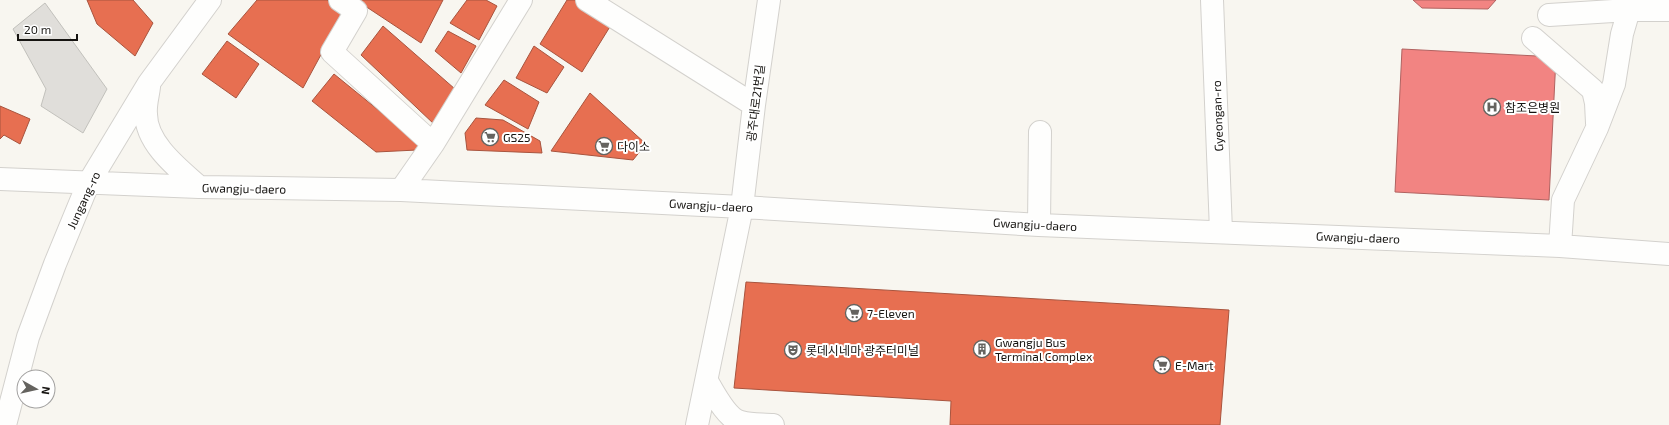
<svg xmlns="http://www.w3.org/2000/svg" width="1669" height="425" viewBox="0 0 1669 425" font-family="'Exo 2','Noto Sans KR',sans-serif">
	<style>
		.shops { fill: #e76f51; stroke: #a8543e }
		.health { fill: #f28482; stroke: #b06260 }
		.building { fill: #e0deda; stroke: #c2c1bc }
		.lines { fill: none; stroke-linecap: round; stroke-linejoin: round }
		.minor-casing { stroke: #d3d1cd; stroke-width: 24 }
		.minor { stroke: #fefefd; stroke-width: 22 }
		.labels { text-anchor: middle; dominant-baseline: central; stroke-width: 4; stroke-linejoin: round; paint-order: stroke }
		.street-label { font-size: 12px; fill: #161411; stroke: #fff }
		.poi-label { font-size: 12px; fill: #161411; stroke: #fff; text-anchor: start }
	</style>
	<rect width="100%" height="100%" fill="#f8f6f0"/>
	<path class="shops" d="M87,0H133L153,23L135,56L97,24Z
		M257,0H327L344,12L303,88L228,34Z
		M356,0H443L421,43Z
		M467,0H486L497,6L479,40L450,23Z
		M567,0H575L611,25L582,72L540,44Z
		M383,26L455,89L435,125L361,55Z
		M448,31L476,46L461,73L435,51Z
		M227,41L259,64L236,98L202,74Z
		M534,46L564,67L547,93L516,78Z
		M334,74L420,144L417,150L376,152L312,101Z
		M504,80L539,102L528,129L485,105Z
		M590,93L646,144L633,160L551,151Z
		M0,106L30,119L20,144L4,135L0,139Z
		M476,118L503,120L540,141L542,153L467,150L465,133Z
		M746,282L1229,310L1220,425H950L951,401L734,388Z"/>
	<path class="health" d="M1413,0H1496L1488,9L1422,8Z
		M1402,49L1556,57L1549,200L1395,192Z"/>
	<path class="building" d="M45,3L107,89L83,133L41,106L46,89L13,29Z"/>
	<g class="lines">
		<g class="minor-casing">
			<path id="minor" d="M340,0L356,11L332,52L433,144
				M587,0L754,105
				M1212,0L1221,231
				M1549,15L1629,10H1669
				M1533,38L1593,90L1596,103L1597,123
				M149,87C148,96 145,105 146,114C146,144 179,169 199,187
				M0,179L199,187L401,190L742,207L1039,225L1560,246L1669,254
				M401,190L433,144L521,0
				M1039,225L1040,132
				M1560,246L1563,200L1597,128L1614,84L1622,34L1629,10L1636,0
				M707,381C714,393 727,419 741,422C751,425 763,424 773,425
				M5,425L28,337L55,264L88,184L149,83L210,0
				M697,425L742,207L754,105L769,0"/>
		</g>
		<use href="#minor" class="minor"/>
	</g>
	<defs>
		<g id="hospital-ring" transform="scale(0.9)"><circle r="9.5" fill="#fff" stroke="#65635f" stroke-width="1.5"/><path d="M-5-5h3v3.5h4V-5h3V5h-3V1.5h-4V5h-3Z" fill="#65635f"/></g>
		<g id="supermarket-ring" transform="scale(0.9)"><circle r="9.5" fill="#fff" stroke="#65635f" stroke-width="1.5"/><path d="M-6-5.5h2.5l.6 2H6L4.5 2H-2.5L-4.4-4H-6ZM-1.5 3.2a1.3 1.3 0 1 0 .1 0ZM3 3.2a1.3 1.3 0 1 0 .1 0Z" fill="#65635f"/></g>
		<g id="building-ring" transform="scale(0.9)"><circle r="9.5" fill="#fff" stroke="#65635f" stroke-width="1.5"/><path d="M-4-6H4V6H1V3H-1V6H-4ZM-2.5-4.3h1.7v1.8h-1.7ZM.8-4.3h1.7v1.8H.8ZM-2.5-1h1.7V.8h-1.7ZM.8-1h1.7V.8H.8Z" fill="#65635f"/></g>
		<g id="theatre-ring" transform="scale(0.9)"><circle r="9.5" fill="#fff" stroke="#65635f" stroke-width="1.5"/><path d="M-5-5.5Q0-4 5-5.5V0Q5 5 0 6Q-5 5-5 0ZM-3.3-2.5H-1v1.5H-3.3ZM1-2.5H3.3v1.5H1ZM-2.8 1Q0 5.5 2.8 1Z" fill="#65635f"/></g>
	</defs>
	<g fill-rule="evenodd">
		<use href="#hospital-ring" x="1492" y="107"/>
		<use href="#supermarket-ring" x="490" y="137"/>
		<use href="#supermarket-ring" x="604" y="146"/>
		<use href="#supermarket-ring" x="854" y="313"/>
		<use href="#building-ring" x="982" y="349"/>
		<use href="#theatre-ring" x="793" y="350"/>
		<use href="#supermarket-ring" x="1162" y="365"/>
	</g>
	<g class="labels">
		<g class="street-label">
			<text transform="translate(755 103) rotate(-83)">광주대로21번길</text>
			<text transform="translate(1217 116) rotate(-92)">Gyeongan-ro</text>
			<text transform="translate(244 188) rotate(1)">Gwangju-daero</text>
			<text transform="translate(83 200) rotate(-65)">Jungang-ro</text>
			<text transform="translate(711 205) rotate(3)">Gwangju-daero</text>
			<text transform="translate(1035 224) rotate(3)">Gwangju-daero</text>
			<text transform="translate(1358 237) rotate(2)">Gwangju-daero</text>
		</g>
		<g class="poi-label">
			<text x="1505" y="107">참조은병원</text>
			<text x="503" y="137">GS25</text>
			<text x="617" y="146">다이소</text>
			<text x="867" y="313">7-Eleven</text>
			<text x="995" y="342">Gwangju Bus<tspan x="995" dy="14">Terminal Complex</tspan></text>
			<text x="806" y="350">롯데시네마 광주터미널</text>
			<text x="1175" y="365">E-Mart</text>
		</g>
	</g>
	<g transform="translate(36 389) rotate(98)"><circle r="19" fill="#ffffff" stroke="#a2a1a0"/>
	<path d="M0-3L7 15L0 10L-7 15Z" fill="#65635f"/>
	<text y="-6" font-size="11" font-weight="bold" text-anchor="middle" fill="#161411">N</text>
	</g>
	<path d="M18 34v6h59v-6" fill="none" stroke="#161411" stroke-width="2"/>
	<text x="24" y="34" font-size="12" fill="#161411" stroke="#ffffff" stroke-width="3" paint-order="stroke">20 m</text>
</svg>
